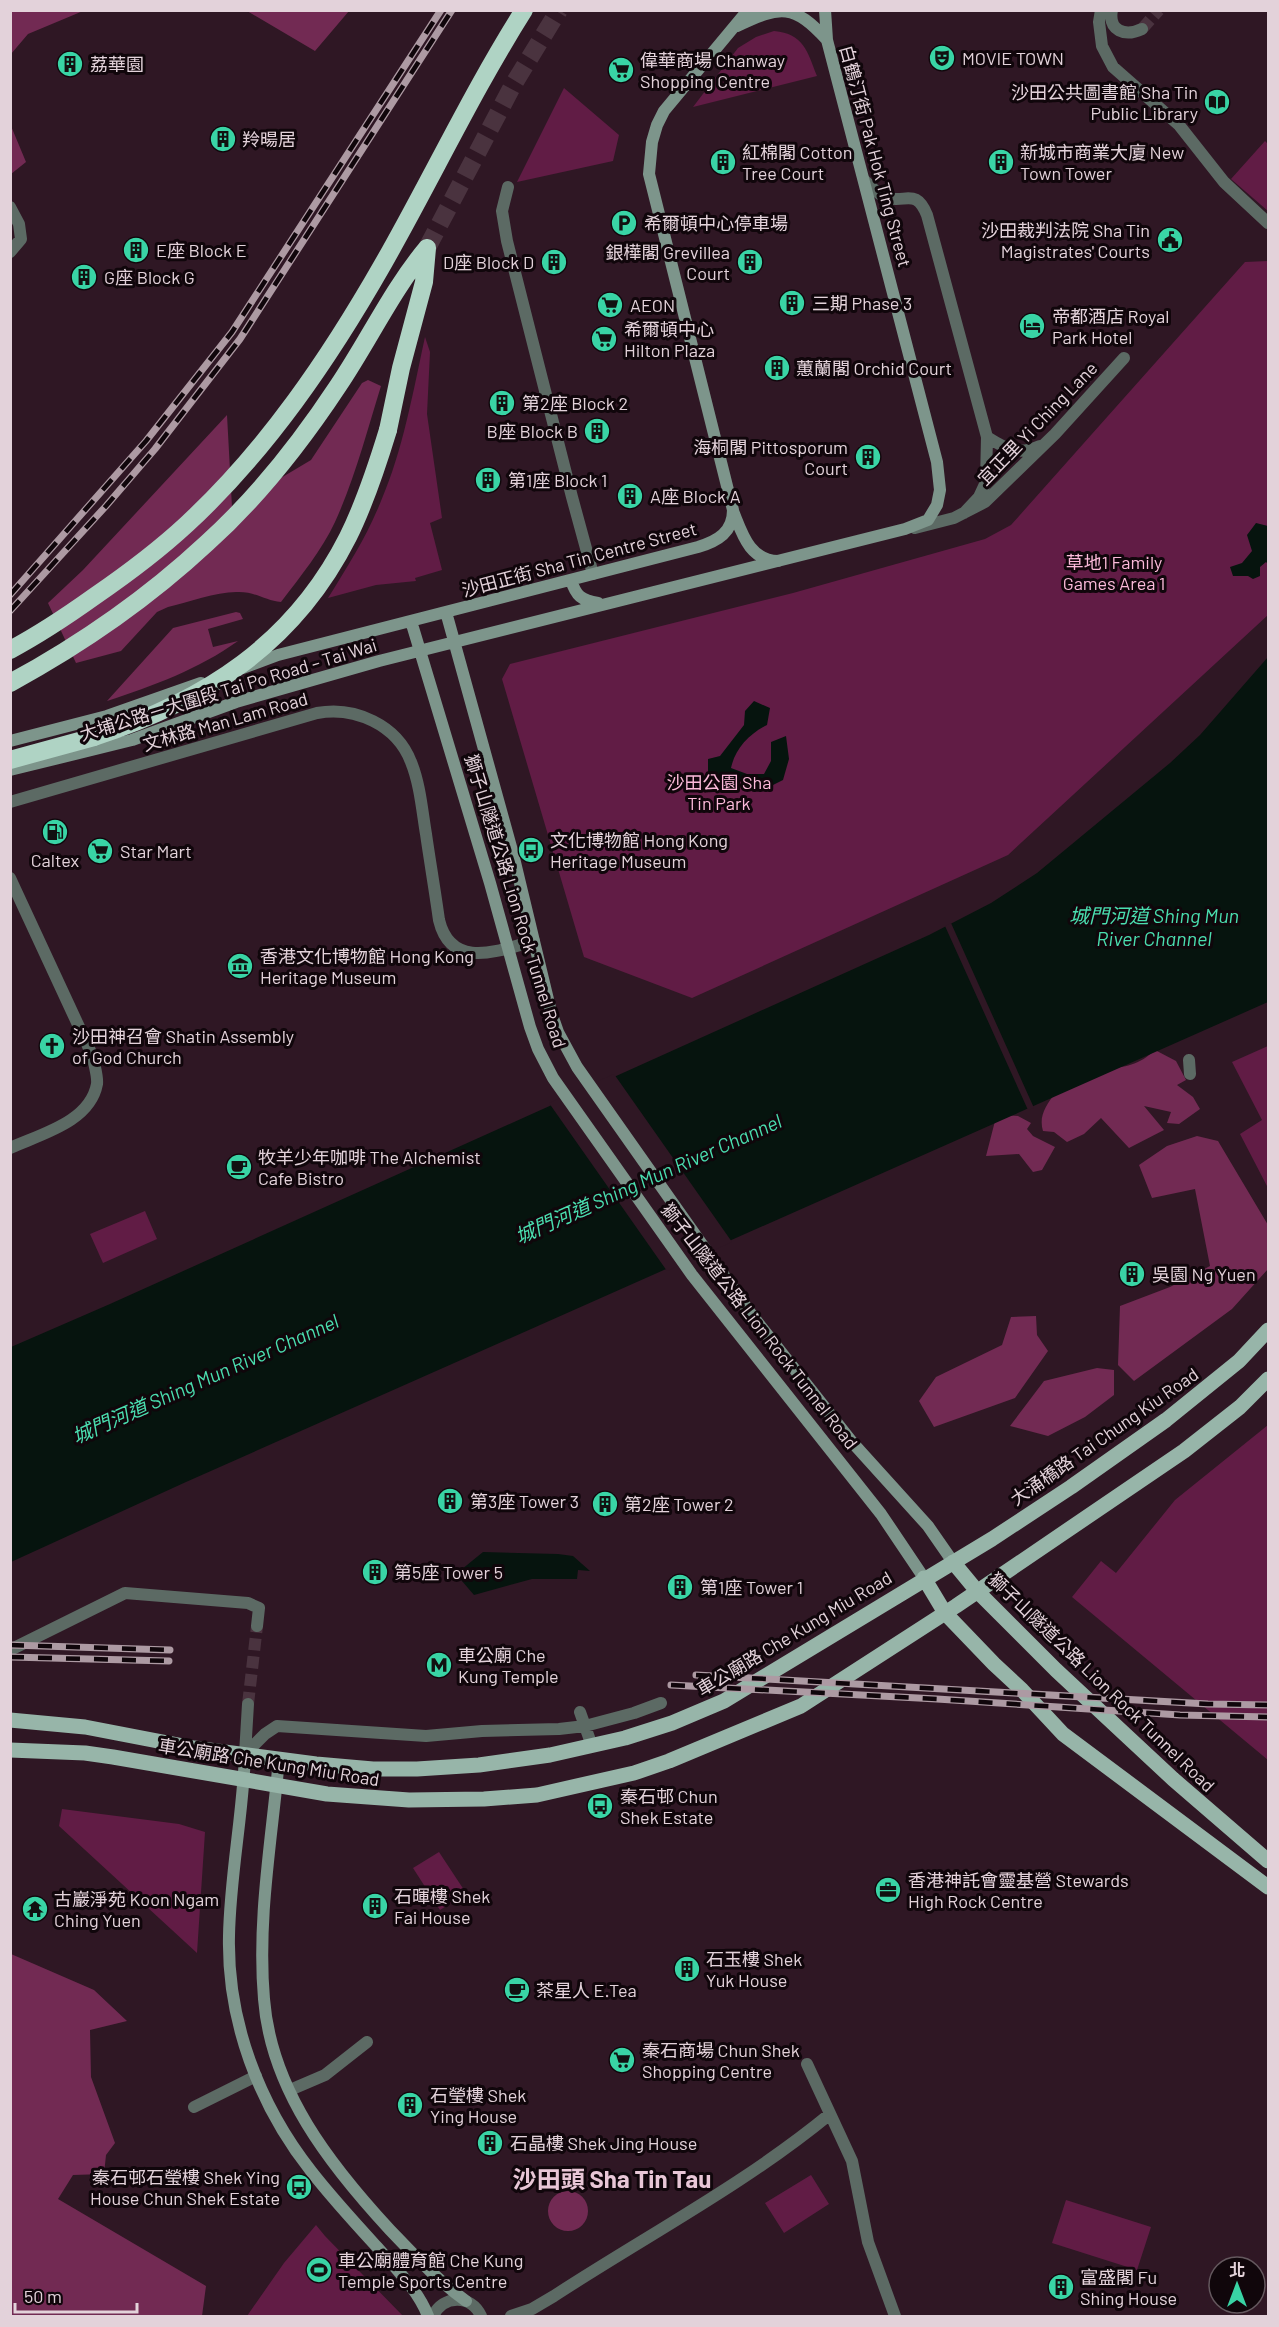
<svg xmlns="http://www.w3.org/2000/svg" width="1279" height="2327" viewBox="0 0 1279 2327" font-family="Barlow,'Noto Sans TC',sans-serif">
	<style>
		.green { fill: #611c45 }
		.forest { fill: #722a53 }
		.water { fill: #06140e }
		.pier { fill: #2f1724 }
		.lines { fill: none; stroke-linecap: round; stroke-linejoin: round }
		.street-tunnel { stroke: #4a333f; stroke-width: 12; stroke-dasharray: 12 6; stroke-linecap: butt }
		.highway-tunnel { stroke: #4a333f; stroke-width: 18; stroke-dasharray: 18 9; stroke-linecap: butt }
		.street { stroke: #5c6a64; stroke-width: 12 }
		.secondary { stroke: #7d958b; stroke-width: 12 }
		.primary { stroke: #97b5a9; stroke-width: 15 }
		.highway { stroke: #afd3c4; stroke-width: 18 }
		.rail-casing { stroke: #ad9aa3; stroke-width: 7 }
		.rail { stroke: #10060b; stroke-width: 4.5; stroke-dasharray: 14; stroke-linecap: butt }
		.highway-bridge { stroke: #afd3c4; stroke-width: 18 }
		.labels { text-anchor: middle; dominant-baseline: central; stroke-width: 6; stroke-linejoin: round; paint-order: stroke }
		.poi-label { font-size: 18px; fill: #e3d2da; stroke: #10060b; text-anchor: start }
		.street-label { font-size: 18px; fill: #e3d2da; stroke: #10060b }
		.park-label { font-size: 18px; fill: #fcbada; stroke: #10060b }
		.water-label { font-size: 20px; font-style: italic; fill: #4adeaf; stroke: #10060b }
		.district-label { font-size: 24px; font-weight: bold; fill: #e8c6d6; stroke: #10060b }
	</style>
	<rect width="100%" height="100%" fill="#2f1724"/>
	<path class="green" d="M774,31C804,34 807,51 817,76L693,107L738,48L756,37Z
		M564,88L619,135L613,161L517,182Z
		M1265,141L1268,144V211L1231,179Z
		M1268,261V615L1008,855L692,998L584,957L502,679L510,664L793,593L985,539L1011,525L1245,262Z
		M425,337L430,352L427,414L442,518L430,523L442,570L415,578L416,581L376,585L328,598C348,566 367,536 381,501C403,450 413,392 425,337Z
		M1268,1046V1188L1240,1134L1262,1120L1232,1062Z
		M145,1211L157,1239L103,1263L90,1234Z
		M1268,1425V1760L1072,1597L1101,1561L1116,1573L1175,1500Z
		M62,1809L179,1824L205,1832L197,1953L59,1826Z
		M439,1852L466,1893L440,1910L413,1868Z
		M811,2175L829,2204L784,2233L765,2203Z
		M1066,2200L1151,2227L1137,2270L1052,2243Z
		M316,2225L325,2236L403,2316H247L284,2263Z"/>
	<path class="forest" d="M11,10H83V11L28,34L11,54Z
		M247,11H349L315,51Z
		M11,126L26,162L11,174H10Z
		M368,380L381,386C367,431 355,478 335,522C322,550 300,577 281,602C266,601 256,592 239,592C218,591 189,602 168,607L157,612L121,651L76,663L48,603L83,570L227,415L232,507L311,460L362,383Z
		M236,612L240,613L243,619L208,629L213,647L238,641C199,669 153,686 107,701L173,628Z
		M1155,1050L1176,1061L1186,1080L1177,1085L1193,1097L1200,1109L1179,1124L1167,1123L1171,1112L1144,1106L1164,1130L1129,1148L1101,1118L1084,1134L1067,1142L1054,1132L1043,1131C1035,1106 1065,1085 1081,1067C1110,1068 1132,1072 1155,1050Z
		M1003,1115L1018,1116L1031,1123L1027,1129L1033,1136L1055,1147L1042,1170L1033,1172L1019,1154L986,1156L995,1121Z
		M1197,1136L1218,1141L1268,1225V1269L1232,1309L1134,1381L1118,1365L1120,1306L1170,1287L1210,1266L1195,1189L1152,1198L1139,1165L1167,1146Z
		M1036,1316L1037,1335L1048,1351L1015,1398L934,1427L919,1401L936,1377L1002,1345L1011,1317Z
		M1097,1368L1114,1370V1395L1085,1417L1048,1436L1010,1426L1044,1381Z
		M11,1954L94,1990L127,2021L90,2030L91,2077L115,2143L106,2155L104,2174L73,2175L58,2199L206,2286L202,2316H11Z
		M548 2211a20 20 0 1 1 40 0a20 20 0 1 1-40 0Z"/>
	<path class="water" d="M1256,523L1268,526V564L1266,562L1260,567V576L1253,579L1248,576H1233L1230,567L1242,563L1252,551L1247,535Z
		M1268,657V1002L186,1482L11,1562V1347L110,1304L929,935L991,903L1037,873L1170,763L1200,735Z
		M754,701L770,708L767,725C749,734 735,749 731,768L747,774H764L771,761V742L786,736L789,759L783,780L767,788L708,773V759L720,756L744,725L745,711Z
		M483,1552L558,1554L573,1556L590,1571L578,1570L577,1579H532L474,1595L456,1574Z"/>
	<path class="pier" d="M951,923L1034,1108L1028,1110L945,926Z
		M614,1074L732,1242L667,1271L549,1103Z"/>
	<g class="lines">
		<path class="street-tunnel" d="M1142,29L1159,10
			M248,1704L257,1626"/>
		<path class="highway-tunnel" d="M427,248L513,85L559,10"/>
		<path class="street" d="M1101,10L1099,22L1102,46L1113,67L1179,125L1224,182L1268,223
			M1112,10C1108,31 1125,37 1142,29
			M864,180C871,186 878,195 887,198C906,203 916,188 927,215L987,437L986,482L979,497L964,513
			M508,187L502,211L507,241L572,497L593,574
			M10,207L19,224L21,239L10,252
			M987,437C1006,449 1018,456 1040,446
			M915,528L954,518L985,502L1055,434L1124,358
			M10,802L317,713C355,706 397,725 411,762C420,784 422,810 426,834C430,862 435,891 439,920C451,970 497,951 534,941
			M10,878L93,1057C94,1065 98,1076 97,1084C90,1122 41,1134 10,1148
			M1189,1060L1190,1074
			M10,1650L125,1593L248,1603L259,1608L257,1626
			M580,1712L592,1746
			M245,1754L265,1734L277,1726L426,1736L482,1731L559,1729L585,1726L634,1713L661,1703
			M245,1754L248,1704
			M807,2064L852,2161L868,2242L895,2316
			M290,2090L325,2075L367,2042
			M194,2107L256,2076
			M433,2316C443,2295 471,2294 481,2316
			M511,2316L532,2309L554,2296C646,2236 745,2184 830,2114"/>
		<path class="secondary" d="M737,26C781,5 794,4 827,40
			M733,511C742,533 749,560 778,561
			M571,580C576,596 581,600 598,603
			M446,612L513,854L551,1012L558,1032L577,1067L751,1314L852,1442L928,1526L953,1562
			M411,621L490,883L530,1027L538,1049L553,1078L692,1275L881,1514L924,1578
			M243,668L278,655L698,547C718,541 733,532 733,510L649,174L652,142L657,125L664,111L748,10
			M10,741L107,716L201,683
			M10,770L132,740L236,702L379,661L905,529L928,520L937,505L940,490L937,462L827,40L825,10
			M245,1754C243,1815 230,1875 229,1936C227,2021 259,2105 311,2171C332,2198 355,2223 377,2247C396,2269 418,2290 428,2316
			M279,1759C272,1838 257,1919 264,1999C271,2090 330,2165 390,2230C414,2255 437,2280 466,2301"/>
		<path class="primary" d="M953,1562L977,1591L1056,1670L1173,1779L1268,1861
			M924,1578L945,1613L994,1664L1022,1690L1063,1734L1268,1887
			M10,1720L85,1727L194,1748L316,1764L373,1769H417L479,1765L550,1755L625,1738L672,1723L724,1701L992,1539L1071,1487L1166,1420L1239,1361L1268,1330
			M10,1750L85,1753L113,1757L327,1794L409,1800L484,1799L537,1795L634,1773L669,1761L801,1706L956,1606L1184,1451L1240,1407L1268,1379"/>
		<path class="highway" d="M388,430L401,368L424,282L427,248
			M10,650C40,634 67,616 95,596C127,574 159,550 187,524C267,450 330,357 383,264C431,180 472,92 524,10
			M10,683C80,645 149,597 207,543C257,498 301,442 338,386C369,340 392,290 427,248
			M10,760L94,737"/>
		<g class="rail-casing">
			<path id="rail" d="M10,595L146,441L232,332L441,10
				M10,611L106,506L155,449L240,339L452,10
				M10,1645L170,1650
				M10,1657L169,1661
				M696,1675L1208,1704L1268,1705
				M671,1685L937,1699L1180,1715L1268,1717"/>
		</g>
		<use href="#rail" class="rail"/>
		<path class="highway-bridge" d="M94,737C205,701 294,644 348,537C365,503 377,466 388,430"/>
	</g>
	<defs>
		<g id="theatre-disc" transform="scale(1.35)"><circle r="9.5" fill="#39d4a5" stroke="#10060b"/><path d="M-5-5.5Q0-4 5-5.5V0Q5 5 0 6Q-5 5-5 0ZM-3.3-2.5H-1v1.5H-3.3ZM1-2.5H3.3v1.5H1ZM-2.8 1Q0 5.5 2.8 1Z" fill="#111"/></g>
		<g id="building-disc" transform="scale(1.35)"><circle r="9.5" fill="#39d4a5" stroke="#10060b"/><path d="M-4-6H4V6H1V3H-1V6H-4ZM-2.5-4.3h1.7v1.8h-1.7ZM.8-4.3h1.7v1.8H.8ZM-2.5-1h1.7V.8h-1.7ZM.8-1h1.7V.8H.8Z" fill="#111"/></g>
		<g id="supermarket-disc" transform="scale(1.35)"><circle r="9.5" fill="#39d4a5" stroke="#10060b"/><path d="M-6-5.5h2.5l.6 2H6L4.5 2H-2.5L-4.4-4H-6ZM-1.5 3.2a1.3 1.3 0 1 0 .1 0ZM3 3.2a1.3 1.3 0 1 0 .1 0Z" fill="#111"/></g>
		<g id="library-disc" transform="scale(1.35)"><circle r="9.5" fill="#39d4a5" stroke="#10060b"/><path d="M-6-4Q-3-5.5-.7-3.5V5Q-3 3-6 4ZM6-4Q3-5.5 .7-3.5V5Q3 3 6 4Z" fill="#111"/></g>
		<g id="parking-disc" transform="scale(1.35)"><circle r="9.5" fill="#39d4a5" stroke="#10060b"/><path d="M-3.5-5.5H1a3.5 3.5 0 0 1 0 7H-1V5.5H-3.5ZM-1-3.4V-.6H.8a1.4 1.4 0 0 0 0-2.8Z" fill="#111"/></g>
		<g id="civic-disc" transform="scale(1.35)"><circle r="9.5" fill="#39d4a5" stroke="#10060b"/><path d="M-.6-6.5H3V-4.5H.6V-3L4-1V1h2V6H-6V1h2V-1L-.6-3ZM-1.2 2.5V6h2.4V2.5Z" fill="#111"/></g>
		<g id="hotel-disc" transform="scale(1.35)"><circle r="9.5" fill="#39d4a5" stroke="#10060b"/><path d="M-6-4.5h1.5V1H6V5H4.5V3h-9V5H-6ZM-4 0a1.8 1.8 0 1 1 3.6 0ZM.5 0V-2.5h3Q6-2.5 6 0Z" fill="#111"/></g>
		<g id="fuel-disc" transform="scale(1.35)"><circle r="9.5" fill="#39d4a5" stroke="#10060b"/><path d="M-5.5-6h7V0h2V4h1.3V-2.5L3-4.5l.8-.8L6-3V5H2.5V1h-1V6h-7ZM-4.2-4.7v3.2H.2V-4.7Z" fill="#111"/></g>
		<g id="bus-disc" transform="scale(1.35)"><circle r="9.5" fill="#39d4a5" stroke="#10060b"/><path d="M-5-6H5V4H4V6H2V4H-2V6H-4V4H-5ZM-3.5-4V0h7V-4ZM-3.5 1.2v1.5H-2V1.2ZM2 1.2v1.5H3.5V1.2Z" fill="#111"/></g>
		<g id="museum-disc" transform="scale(1.35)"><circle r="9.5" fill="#39d4a5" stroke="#10060b"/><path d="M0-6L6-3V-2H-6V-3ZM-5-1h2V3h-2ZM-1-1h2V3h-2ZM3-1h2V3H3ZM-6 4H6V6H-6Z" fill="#111"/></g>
		<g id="church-disc" transform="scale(1.35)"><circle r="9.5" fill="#39d4a5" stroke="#10060b"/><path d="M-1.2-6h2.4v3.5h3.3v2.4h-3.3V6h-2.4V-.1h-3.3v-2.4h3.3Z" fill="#111"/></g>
		<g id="cafe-disc" transform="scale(1.35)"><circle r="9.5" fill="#39d4a5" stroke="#10060b"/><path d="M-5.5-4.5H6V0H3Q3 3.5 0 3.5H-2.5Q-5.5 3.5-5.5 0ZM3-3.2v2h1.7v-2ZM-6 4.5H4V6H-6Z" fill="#111"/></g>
		<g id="metro-disc" transform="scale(1.35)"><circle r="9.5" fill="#39d4a5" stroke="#10060b"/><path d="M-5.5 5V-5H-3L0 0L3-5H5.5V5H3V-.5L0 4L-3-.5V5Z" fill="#111"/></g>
		<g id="office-disc" transform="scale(1.35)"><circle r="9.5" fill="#39d4a5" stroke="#10060b"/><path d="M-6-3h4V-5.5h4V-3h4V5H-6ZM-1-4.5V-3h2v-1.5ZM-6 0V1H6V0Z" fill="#111"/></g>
		<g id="temple-disc" transform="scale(1.35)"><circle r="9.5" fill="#39d4a5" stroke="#10060b"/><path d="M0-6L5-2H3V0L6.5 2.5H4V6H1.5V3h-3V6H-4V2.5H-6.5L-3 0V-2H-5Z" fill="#111"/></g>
		<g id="stadium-disc" transform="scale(1.35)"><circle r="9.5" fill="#39d4a5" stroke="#10060b"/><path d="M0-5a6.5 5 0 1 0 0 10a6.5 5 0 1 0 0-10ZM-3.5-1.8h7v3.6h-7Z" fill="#111"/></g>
	</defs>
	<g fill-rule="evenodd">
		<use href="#theatre-disc" x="942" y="58"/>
		<use href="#building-disc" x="70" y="64"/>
		<use href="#supermarket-disc" x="621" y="70"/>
		<use href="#library-disc" x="1217" y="102"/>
		<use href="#building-disc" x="223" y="139"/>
		<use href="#building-disc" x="723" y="162"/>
		<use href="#building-disc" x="1001" y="162"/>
		<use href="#parking-disc" x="624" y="223"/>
		<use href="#civic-disc" x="1170" y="240"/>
		<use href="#building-disc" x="136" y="250"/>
		<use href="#building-disc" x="554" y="262"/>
		<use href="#building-disc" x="750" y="262"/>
		<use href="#building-disc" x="84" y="277"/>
		<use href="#building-disc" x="792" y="303"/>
		<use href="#supermarket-disc" x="610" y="305"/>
		<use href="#hotel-disc" x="1032" y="326"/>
		<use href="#supermarket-disc" x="604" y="339"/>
		<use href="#building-disc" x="777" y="368"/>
		<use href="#building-disc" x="502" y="403"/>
		<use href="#building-disc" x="597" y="431"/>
		<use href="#building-disc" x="868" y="457"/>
		<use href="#building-disc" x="488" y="480"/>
		<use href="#building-disc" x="630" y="496"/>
		<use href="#fuel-disc" x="55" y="832"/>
		<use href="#bus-disc" x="531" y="850"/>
		<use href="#supermarket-disc" x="100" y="851"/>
		<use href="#museum-disc" x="240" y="966"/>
		<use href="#church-disc" x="52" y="1046"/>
		<use href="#cafe-disc" x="239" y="1167"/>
		<use href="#building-disc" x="1132" y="1274"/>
		<use href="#building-disc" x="450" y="1501"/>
		<use href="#building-disc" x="605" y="1504"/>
		<use href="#building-disc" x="375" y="1572"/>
		<use href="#building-disc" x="680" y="1587"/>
		<use href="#metro-disc" x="439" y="1665"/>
		<use href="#bus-disc" x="600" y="1806"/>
		<use href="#office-disc" x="888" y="1890"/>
		<use href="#building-disc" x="375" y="1906"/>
		<use href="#temple-disc" x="35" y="1909"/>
		<use href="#building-disc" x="687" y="1969"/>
		<use href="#cafe-disc" x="517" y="1990"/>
		<use href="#supermarket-disc" x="622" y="2060"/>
		<use href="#building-disc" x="410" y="2105"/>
		<use href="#building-disc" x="490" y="2143"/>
		<use href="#bus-disc" x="299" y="2187"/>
		<use href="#stadium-disc" x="319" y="2270"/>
		<use href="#building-disc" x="1061" y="2287"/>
	</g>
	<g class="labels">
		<g class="poi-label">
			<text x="962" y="58">MOVIE TOWN</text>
			<text x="640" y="60">偉華商場 Chanway<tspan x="640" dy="21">Shopping Centre</tspan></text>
			<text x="90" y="64">荔華園</text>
			<text x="1198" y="92" text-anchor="end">沙田公共圖書館 Sha Tin<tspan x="1198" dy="21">Public Library</tspan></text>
			<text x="242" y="139">羚暘居</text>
			<text x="742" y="152">紅棉閣 Cotton<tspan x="742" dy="21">Tree Court</tspan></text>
			<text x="1020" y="152">新城市商業大廈 New<tspan x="1020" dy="21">Town Tower</tspan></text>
			<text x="644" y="223">希爾頓中心停車場</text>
			<text x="1150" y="230" text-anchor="end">沙田裁判法院 Sha Tin<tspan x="1150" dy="21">Magistrates' Courts</tspan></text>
			<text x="156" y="250">E座 Block E</text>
			<text x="730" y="252" text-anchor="end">銀樺閣 Grevillea<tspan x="730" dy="21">Court</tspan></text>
			<text x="534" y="262" text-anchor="end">D座 Block D</text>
			<text x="104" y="277">G座 Block G</text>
			<text x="812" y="303">三期 Phase 3</text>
			<text x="630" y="305">AEON</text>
			<text x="1052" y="316">帝都酒店 Royal<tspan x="1052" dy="21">Park Hotel</tspan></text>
			<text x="624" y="329">希爾頓中心<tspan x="624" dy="21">Hilton Plaza</tspan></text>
			<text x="796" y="368">蕙蘭閣 Orchid Court</text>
			<text x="522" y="403">第2座 Block 2</text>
			<text x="578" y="431" text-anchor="end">B座 Block B</text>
			<text x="848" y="447" text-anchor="end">海桐閣 Pittosporum<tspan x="848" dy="21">Court</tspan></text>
			<text x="508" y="480">第1座 Block 1</text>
			<text x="650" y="496">A座 Block A</text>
			<text x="550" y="840">文化博物館 Hong Kong<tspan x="550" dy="21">Heritage Museum</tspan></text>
			<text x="120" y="851">Star Mart</text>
			<text x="55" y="860" text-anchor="middle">Caltex</text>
			<text x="260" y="956">香港文化博物館 Hong Kong<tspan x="260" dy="21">Heritage Museum</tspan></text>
			<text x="72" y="1036">沙田神召會 Shatin Assembly<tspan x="72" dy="21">of God Church</tspan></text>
			<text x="258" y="1157">牧羊少年咖啡 The Alchemist<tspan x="258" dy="21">Cafe Bistro</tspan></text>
			<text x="1152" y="1274">吳園 Ng Yuen</text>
			<text x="470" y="1501">第3座 Tower 3</text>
			<text x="624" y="1504">第2座 Tower 2</text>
			<text x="394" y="1572">第5座 Tower 5</text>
			<text x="700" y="1587">第1座 Tower 1</text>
			<text x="458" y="1655">車公廟 Che<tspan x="458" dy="21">Kung Temple</tspan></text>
			<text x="620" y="1796">秦石邨 Chun<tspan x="620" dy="21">Shek Estate</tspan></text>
			<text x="908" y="1880">香港神託會靈基營 Stewards<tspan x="908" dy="21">High Rock Centre</tspan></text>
			<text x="394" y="1896">石暉樓 Shek<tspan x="394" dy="21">Fai House</tspan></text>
			<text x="54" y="1899">古巖淨苑 Koon Ngam<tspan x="54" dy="21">Ching Yuen</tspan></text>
			<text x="706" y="1959">石玉樓 Shek<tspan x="706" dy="21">Yuk House</tspan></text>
			<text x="536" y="1990">茶星人 E.Tea</text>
			<text x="642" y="2050">秦石商場 Chun Shek<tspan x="642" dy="21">Shopping Centre</tspan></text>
			<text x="430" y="2095">石瑩樓 Shek<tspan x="430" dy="21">Ying House</tspan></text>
			<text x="510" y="2143">石晶樓 Shek Jing House</text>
			<text x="280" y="2177" text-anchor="end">秦石邨石瑩樓 Shek Ying<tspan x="280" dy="21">House Chun Shek Estate</tspan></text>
			<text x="338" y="2260">車公廟體育館 Che Kung<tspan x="338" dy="21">Temple Sports Centre</tspan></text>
			<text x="1080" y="2277">富盛閣 Fu<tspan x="1080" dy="21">Shing House</tspan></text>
		</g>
		<g class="street-label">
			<text transform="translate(876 156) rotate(75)">白鶴汀街 Pak Hok Ting Street</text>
			<text transform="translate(1037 423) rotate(-46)">宜正里 Yi Ching Lane</text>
			<text transform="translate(579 559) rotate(-15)">沙田正街 Sha Tin Centre Street</text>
			<text transform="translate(228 689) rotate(-17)">大埔公路－大圍段 Tai Po Road – Tai Wai</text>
			<text transform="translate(225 721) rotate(-16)">文林路 Man Lam Road</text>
			<text transform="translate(516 901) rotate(73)">獅子山隧道公路 Lion Rock Tunnel Road</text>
			<text transform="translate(760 1326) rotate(52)">獅子山隧道公路 Lion Rock Tunnel Road</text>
			<text transform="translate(1104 1436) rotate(-35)">大涌橋路 Tai Chung Kiu Road</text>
			<text transform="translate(794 1633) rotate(-31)">車公廟路 Che Kung Miu Road</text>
			<text transform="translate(1102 1682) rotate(44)">獅子山隧道公路 Lion Rock Tunnel Road</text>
			<text transform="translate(269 1762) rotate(9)">車公廟路 Che Kung Miu Road</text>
		</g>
		<g class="park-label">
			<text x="1114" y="562">草地1 Family<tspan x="1114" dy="21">Games Area 1</tspan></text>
			<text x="719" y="782">沙田公園 Sha<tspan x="719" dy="21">Tin Park</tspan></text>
		</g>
		<g class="water-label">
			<text x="1154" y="915">城門河道 Shing Mun<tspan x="1154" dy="23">River Channel</tspan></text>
			<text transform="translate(648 1178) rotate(-24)">城門河道 Shing Mun River Channel</text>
			<text transform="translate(205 1378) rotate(-24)">城門河道 Shing Mun River Channel</text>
		</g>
		<g class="district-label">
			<text x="612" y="2178">沙田頭 Sha Tin Tau</text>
		</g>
	</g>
	<rect width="1279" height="2327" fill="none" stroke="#e3d2da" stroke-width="24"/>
	<g transform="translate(1237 2285)"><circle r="28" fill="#10060b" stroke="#64585e" stroke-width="1.5"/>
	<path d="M0-4.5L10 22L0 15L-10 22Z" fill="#39d4a5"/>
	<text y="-9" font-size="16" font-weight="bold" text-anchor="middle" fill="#e3d2da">北</text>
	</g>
	<path d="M15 2303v9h122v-9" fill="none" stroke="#e3d2da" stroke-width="3"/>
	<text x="24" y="2303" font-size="18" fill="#e3d2da" stroke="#10060b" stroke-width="4.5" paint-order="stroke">50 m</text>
</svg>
